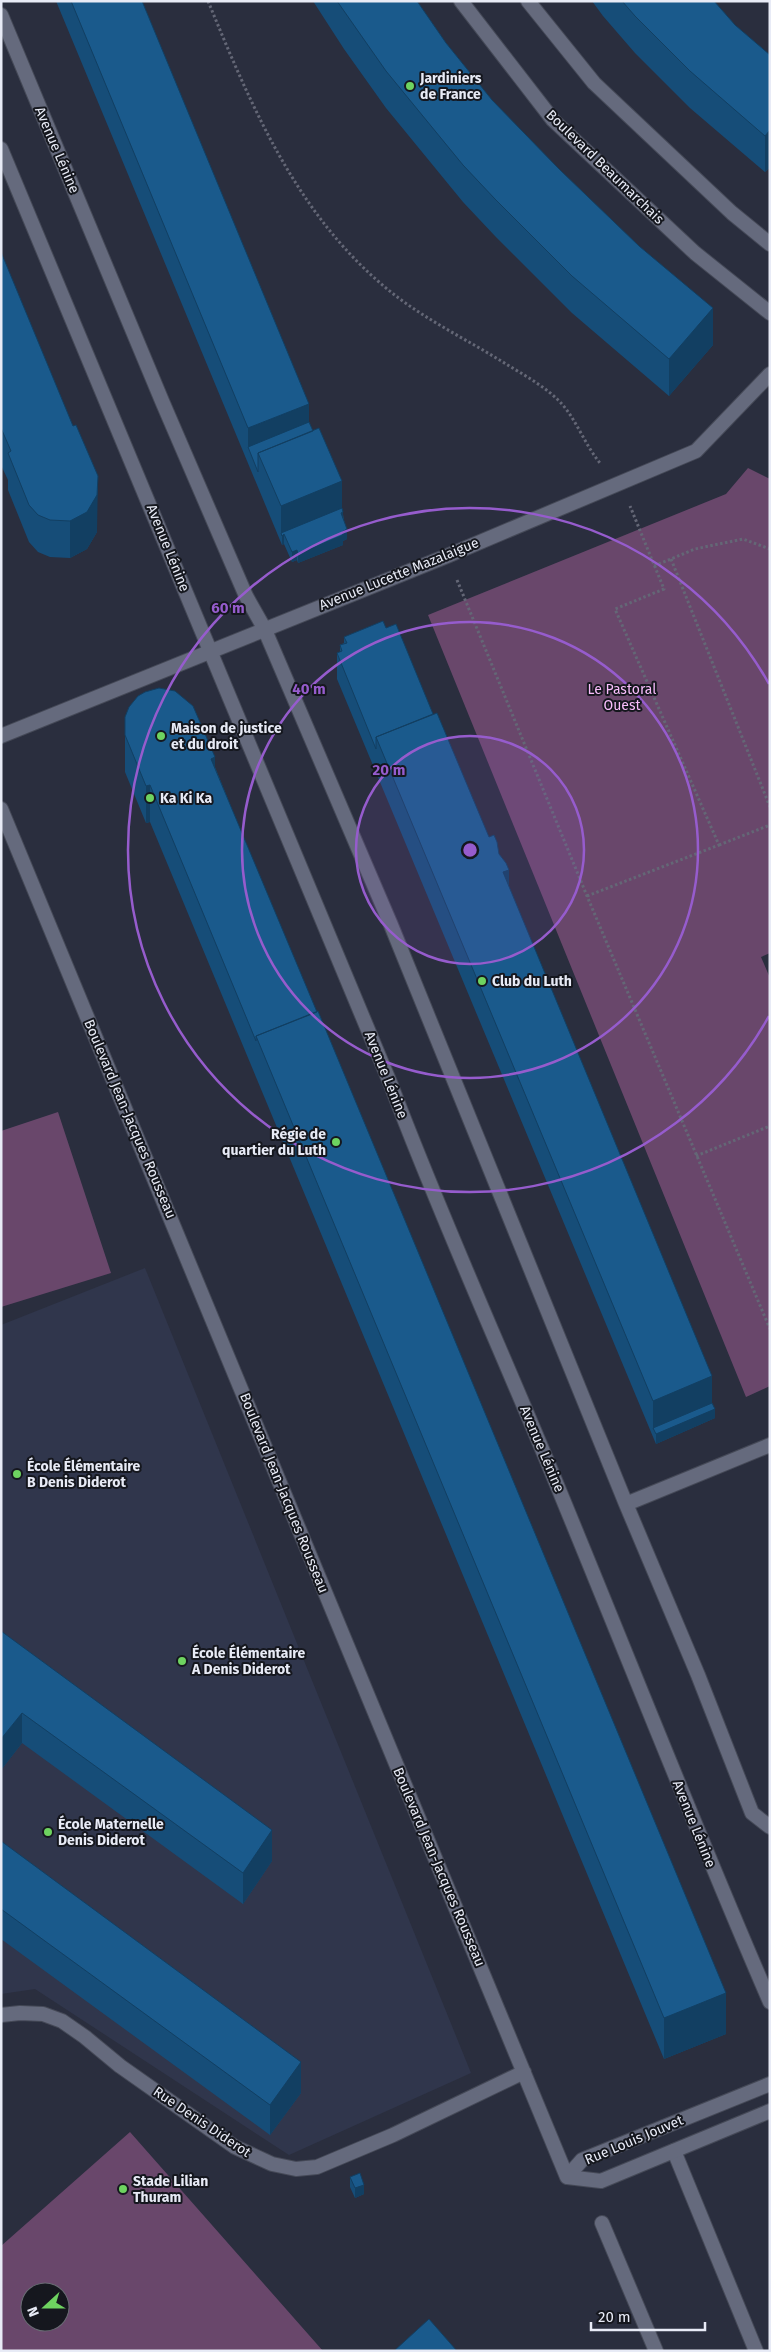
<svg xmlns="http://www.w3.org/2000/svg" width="771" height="2352" viewBox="0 0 771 2352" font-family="'Fira Sans',sans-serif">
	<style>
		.built { fill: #30364c }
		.green { fill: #69476b; fill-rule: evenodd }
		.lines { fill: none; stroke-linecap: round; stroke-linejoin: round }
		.service-casing { stroke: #454957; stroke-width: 16 }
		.minor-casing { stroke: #454957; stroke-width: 16 }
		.path { stroke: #646776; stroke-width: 3; stroke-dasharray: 2.5 2.5; stroke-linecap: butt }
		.service { stroke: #656a7d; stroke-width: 14 }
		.minor { stroke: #656a7d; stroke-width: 14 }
		.wall { fill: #164d78 }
		.shaded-wall { fill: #123f62 }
		.building { fill: #1a5a8c; stroke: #123f62 }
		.ring { fill: none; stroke: #965ccd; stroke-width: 2.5 }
		.poi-dot { fill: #6ed360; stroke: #15171e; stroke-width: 2 }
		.labels { text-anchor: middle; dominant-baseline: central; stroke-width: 4; stroke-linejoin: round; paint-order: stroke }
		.poi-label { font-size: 14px; font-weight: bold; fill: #e8ebf6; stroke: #15171e; text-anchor: start }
		.street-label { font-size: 14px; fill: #e8ebf6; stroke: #15171e }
		.park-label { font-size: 14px; fill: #f8bdfb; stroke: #15171e }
		.centre { fill: #965ccd; stroke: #15171e; stroke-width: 2.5 }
		.ring-label { font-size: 15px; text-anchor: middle; font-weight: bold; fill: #965ccd; stroke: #15171e; stroke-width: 4; stroke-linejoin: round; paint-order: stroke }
	</style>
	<rect width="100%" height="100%" fill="#2a2e3e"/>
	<path class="built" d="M145,1268L471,2073L289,2155L35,1989L1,1994V1325Z"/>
	<path class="green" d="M748,468L770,479V953L761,957L770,978V1386L746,1397L428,615L726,494Z
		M58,1112L111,1273L1,1307V1131Z
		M130,2132L323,2351H1V2246ZM30,2292H60V2322H30Z"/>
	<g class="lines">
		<g class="service-casing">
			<path id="service" d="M674,2151L756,2351
				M602,2223L656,2351"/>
		</g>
		<g class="minor-casing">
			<path id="minor" d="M461,1L553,120L695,253L770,313
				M528,1L594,83L732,213L770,244
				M1,15L162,401L246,596L264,628L391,925L626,1504L698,1675L752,1813L770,1827
				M1,149L391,1085C442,1220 502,1352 557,1485C628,1657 696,1831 770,2002
				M1,736L447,556L696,451L770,374
				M1,809L567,2177
				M626,1504L770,1445
				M1,2015L20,2013L43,2014L62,2021L85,2037L120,2066L235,2147L272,2164L296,2169L317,2167L393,2135L524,2072
				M770,2084L582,2160L567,2177L601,2181L770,2111"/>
		</g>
		<path class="path" d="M208,1C250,103 294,208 379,282C417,316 463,337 506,364C524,375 546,387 561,403C576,419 585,445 600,463
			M671,559L770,807
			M654,566L695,549L743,539L770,549
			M457,580L587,896L770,1329
			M719,845L770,825
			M587,896L719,845L615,609L664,589L630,506
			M696,1156L770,1126"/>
		<use href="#service" class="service"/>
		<use href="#minor" class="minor"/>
	</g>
	<path class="wall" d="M56,1H142L309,422L342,508L347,539L343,541V545L298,563L297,560L292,562L284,544L282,545Z
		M313,1H417L446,43L492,100L713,345L669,396L572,313L495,236L463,202L386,108L344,49Z
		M592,1H714L735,25L770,55V167L765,172L690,108L635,53L603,16Z
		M1,252L97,532L87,549L70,558L50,557L38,552L29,542L8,490V480L1,465Z
		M344,637L433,714L489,837L499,854L509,887L712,1403L715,1418L656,1444L337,679V653L340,652V645L344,643Z
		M125,717L215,767L726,2034L664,2059L150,822L146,823L125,772Z
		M1,1631L272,1861L243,1904L22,1743L1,1770Z
		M1,1841L301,2093L270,2135L1,1939Z
		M350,2177L364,2194L355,2198L350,2187Z"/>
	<path class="shaded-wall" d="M770,130V167L765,172V136Z
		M713,308V345L669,396V359Z
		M309,404V441L248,447V428Z
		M98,476L97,532L87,549L70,558V521Z
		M342,481V513L343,512V522L284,534V544L282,545V536L281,533V543V506Z
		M347,529V539L343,541V545L298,563V554Z
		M297,550V560L292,562V552Z
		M215,757V794L211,759Z
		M150,785V822L146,823V786Z
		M509,870V907L503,872Z
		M712,1376V1410L715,1409V1418L656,1444V1434L653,1428V1401Z
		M22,1713V1743L1,1770V1739Z
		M272,1830V1861L243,1904V1873Z
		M726,1993V2034L664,2059V2018Z
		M301,2062V2093L270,2135V2105Z
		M364,2185V2194L355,2198V2188Z"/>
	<path class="building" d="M71,1H142L309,404L248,428Z
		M337,1H417L446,43L492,100L559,169L639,246L713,308L669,359L572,276L495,199L463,165L386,71Z
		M622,1H714L735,25L770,55V130L765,136L690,71L635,16Z
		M1,252L73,426L76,425L98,476L97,495L87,512L70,521L50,520L38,515L29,505L8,453L11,451L1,428Z
		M309,422L313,431L258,453V472L248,447Z
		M319,428L342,481L281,506L258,453Z
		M342,508L343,512L341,513L347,529L342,532L343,535L298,554L297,550L292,552L284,534L282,536L281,533Z
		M383,621L386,628L396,624L433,714L376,737V749L337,653L342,651L340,645L347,643L344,637Z
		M159,688L175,691L193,706L215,757L211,759L317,1012L256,1036V1041L150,785L146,786L125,735V717L129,707L138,696L145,692Z
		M437,713L489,837L494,835L497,842L499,854L506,863L509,870L503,872L712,1376L653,1401L376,737Z
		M318,1011L726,1993L664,2018L256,1036Z
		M712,1403L715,1409L656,1434L653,1428Z
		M1,1631L272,1830L243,1873L22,1713L1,1739Z
		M1,1841L301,2062L270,2105L1,1909Z
		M360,2173L364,2185L355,2188L350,2177Z
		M429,2319L457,2351H394Z"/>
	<circle cx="470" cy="850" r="114" fill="#965ccd" fill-opacity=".12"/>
	<g class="ring">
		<circle cx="470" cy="850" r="114"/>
		<circle cx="470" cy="850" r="228"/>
		<path d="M769 1016A342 342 0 1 1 769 684"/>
	</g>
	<g class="poi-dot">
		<circle cx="410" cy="86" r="5"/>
		<circle cx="161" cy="736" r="5"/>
		<circle cx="150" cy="798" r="5"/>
		<circle cx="482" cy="981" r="5"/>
		<circle cx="336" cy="1142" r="5"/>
		<circle cx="17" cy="1474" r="5"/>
		<circle cx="182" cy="1661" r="5"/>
		<circle cx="48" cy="1832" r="5"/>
		<circle cx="123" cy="2189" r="5"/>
	</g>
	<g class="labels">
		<g class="poi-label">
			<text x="420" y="78">Jardiniers<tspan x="420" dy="16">de France</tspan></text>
			<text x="171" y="728">Maison de justice<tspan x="171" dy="16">et du droit</tspan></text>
			<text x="160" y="798">Ka Ki Ka</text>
			<text x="492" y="981">Club du Luth</text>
			<text x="326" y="1134" text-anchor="end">Régie de<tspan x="326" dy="16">quartier du Luth</tspan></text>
			<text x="27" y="1466">École Élémentaire<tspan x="27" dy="16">B Denis Diderot</tspan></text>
			<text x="192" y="1653">École Élémentaire<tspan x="192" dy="16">A Denis Diderot</tspan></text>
			<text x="58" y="1824">École Maternelle<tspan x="58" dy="16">Denis Diderot</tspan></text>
			<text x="133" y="2181">Stade Lilian<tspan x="133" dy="16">Thuram</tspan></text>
		</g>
		<g class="street-label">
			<text transform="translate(57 150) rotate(67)">Avenue Lénine</text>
			<text transform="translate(605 167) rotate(44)">Boulevard Beaumarchais</text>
			<text transform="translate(168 548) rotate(68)">Avenue Lénine</text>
			<text transform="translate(399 574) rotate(-22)">Avenue Lucette Mazalaigue</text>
			<text transform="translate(386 1075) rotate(68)">Avenue Lénine</text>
			<text transform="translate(130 1119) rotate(67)">Boulevard Jean-Jacques Rousseau</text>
			<text transform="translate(542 1449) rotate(67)">Avenue Lénine</text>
			<text transform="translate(284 1493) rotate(68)">Boulevard Jean-Jacques Rousseau</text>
			<text transform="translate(694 1824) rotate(68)">Avenue Lénine</text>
			<text transform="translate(439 1867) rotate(67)">Boulevard Jean-Jacques Rousseau</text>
			<text transform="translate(202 2122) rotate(34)">Rue Denis Diderot</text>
			<text transform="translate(634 2140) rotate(-23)">Rue Louis Jouvet</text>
		</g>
		<g class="park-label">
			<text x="622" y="689">Le Pastoral<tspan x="622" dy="16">Ouest</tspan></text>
		</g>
	</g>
	<circle cx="470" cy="850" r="8" class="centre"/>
	<g class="ring-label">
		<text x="228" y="613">60 m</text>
		<text x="309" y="694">40 m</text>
		<text x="389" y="775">20 m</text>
	</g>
	<rect width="771" height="2352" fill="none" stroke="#e8ebf6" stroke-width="5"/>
	<g transform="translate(45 2307) rotate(249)"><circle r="24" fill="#15171e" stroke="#696c74"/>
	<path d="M0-4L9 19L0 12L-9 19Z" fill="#6ed360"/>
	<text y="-8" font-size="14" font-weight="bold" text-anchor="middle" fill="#e8ebf6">N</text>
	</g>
	<path d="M591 2322v8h114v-8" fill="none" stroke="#e8ebf6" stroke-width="2.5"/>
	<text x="598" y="2322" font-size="15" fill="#e8ebf6" stroke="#15171e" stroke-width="4" paint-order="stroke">20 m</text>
</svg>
